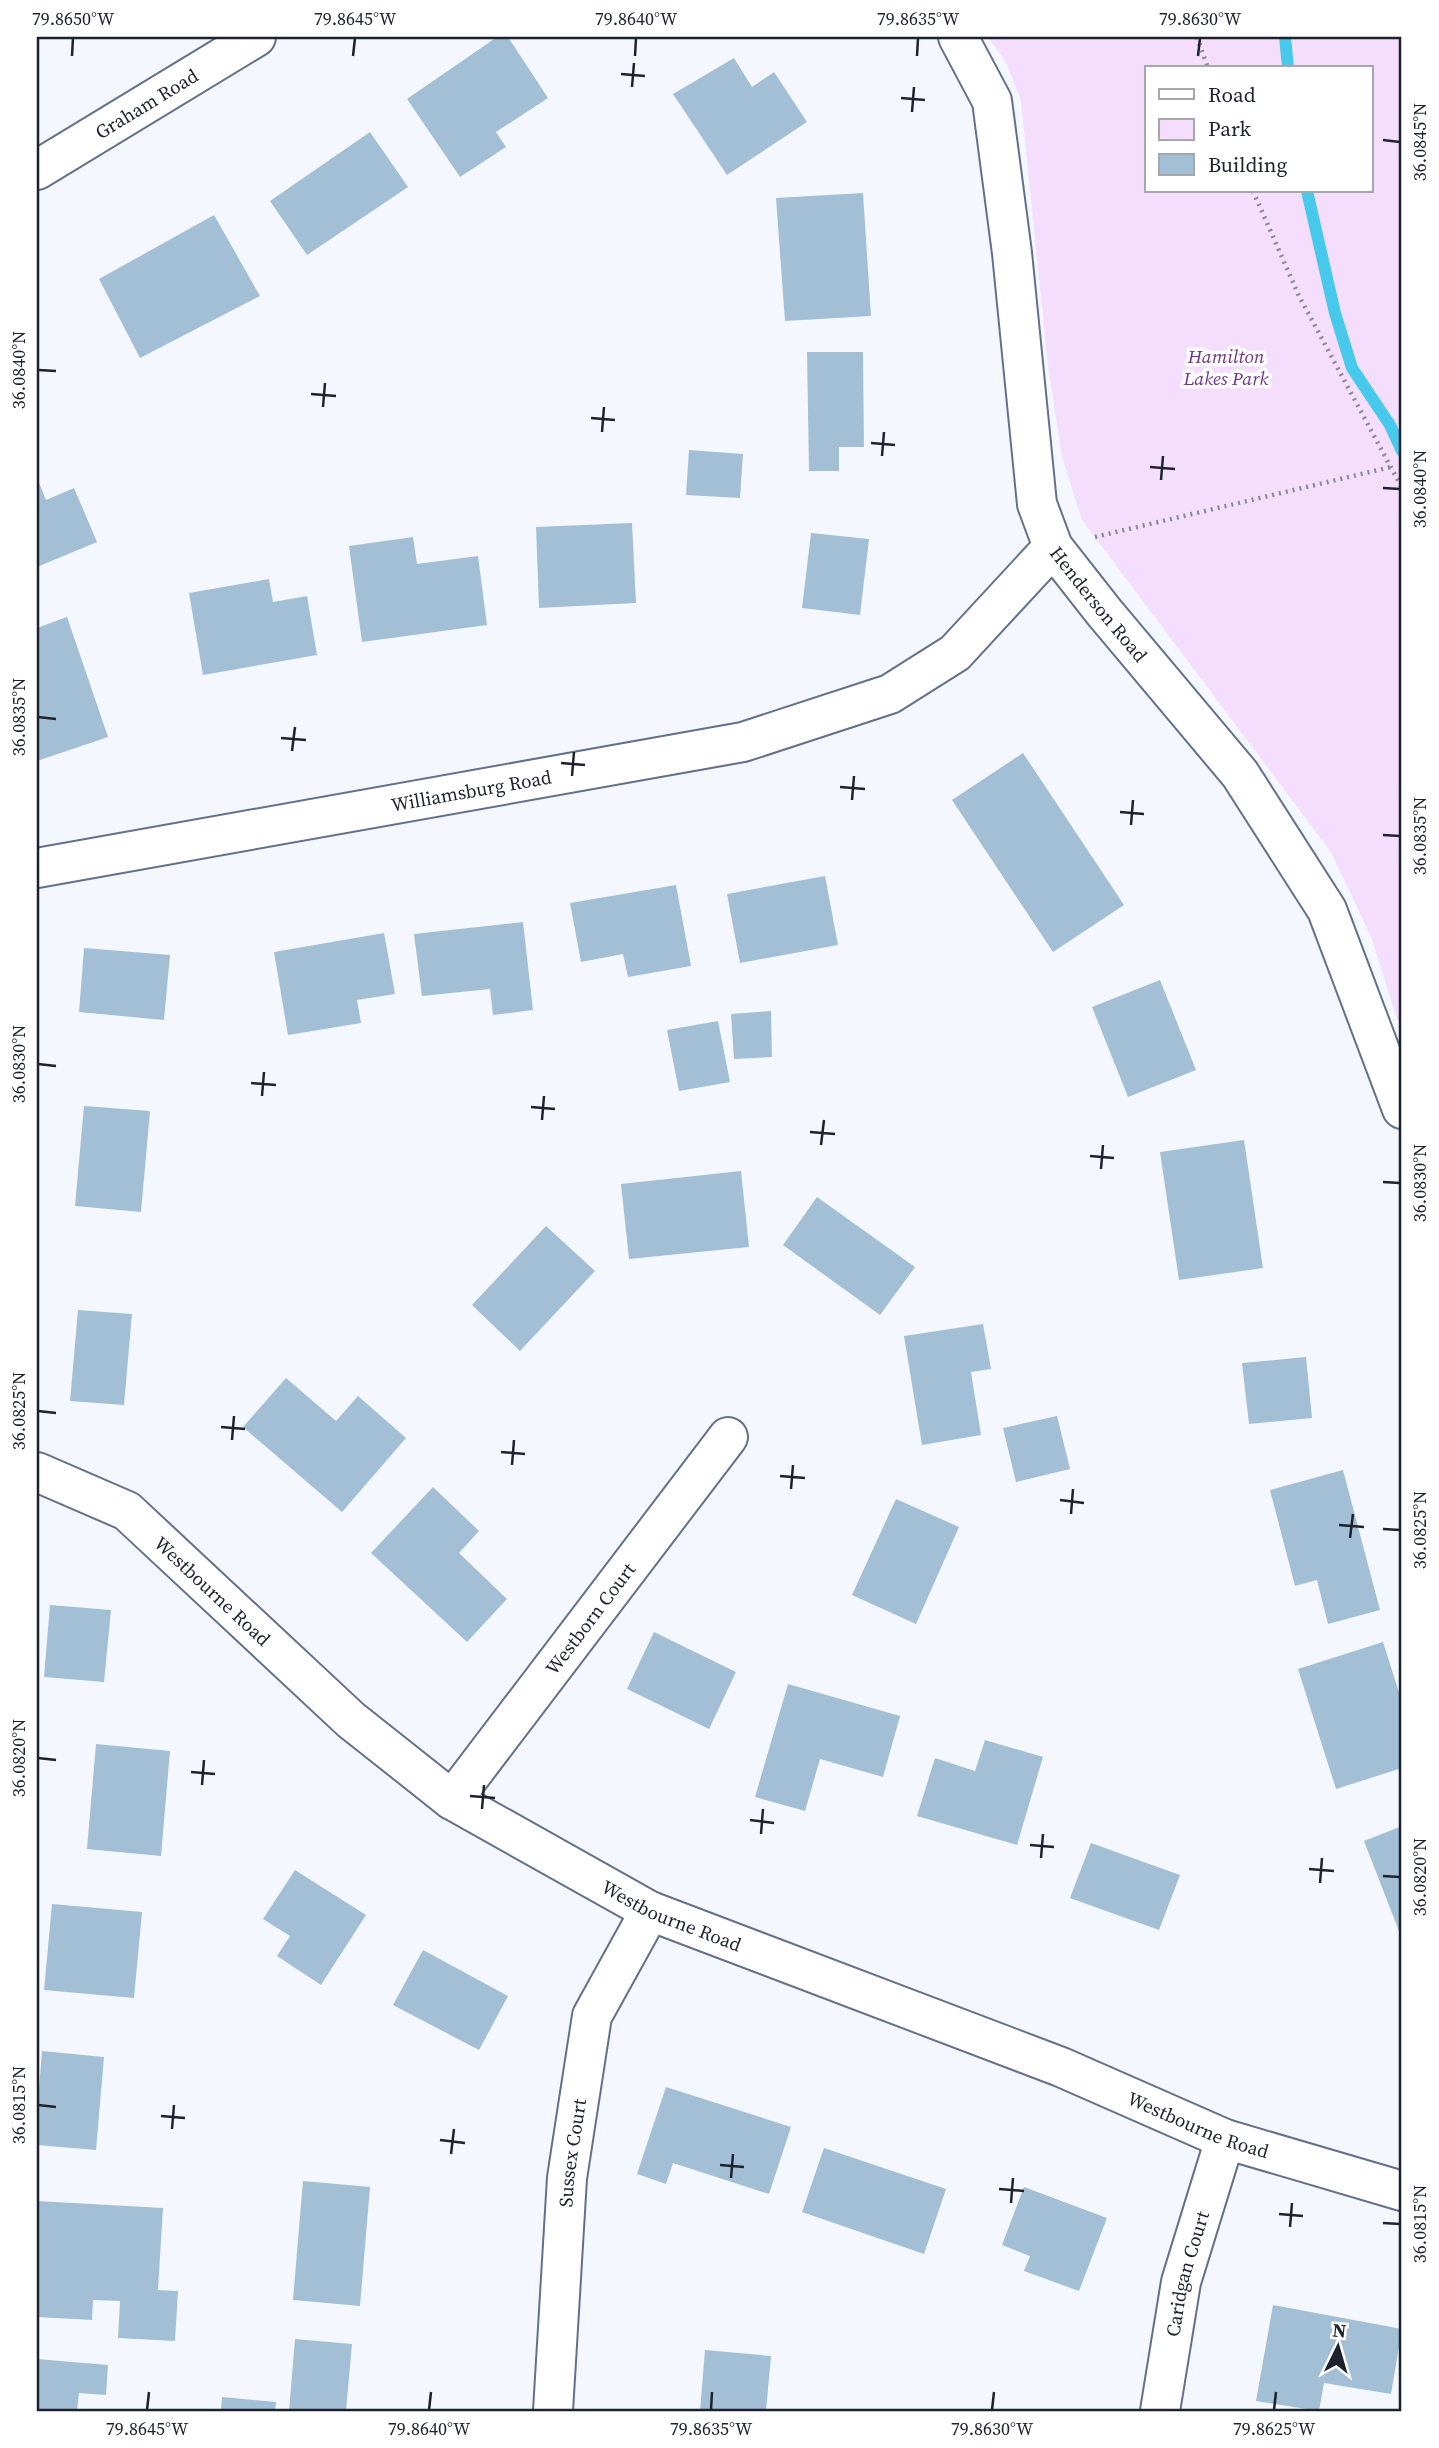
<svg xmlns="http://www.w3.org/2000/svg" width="1439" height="2448" viewBox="0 0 1439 2448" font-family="'Source Serif 4',serif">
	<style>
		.green { fill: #f5ddfe; fill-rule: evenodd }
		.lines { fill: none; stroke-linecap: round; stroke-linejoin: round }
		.stream { stroke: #46c9eb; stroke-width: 12 }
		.building { fill: #a3bfd6 }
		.minor-casing { stroke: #64708b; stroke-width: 42 }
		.path { stroke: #868a93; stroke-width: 4.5; stroke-dasharray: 2 5; stroke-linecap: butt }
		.minor { stroke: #fff; stroke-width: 38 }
		.ticks { fill: none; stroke: #1e222e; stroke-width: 2.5 }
		.labels { text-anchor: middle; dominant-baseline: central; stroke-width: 7; stroke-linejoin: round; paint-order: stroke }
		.street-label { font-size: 19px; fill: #1e222e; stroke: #fff }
		.park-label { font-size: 19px; font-style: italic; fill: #74328b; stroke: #fff }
		.neatline { fill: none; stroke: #1e222e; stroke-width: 2.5 }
		.ticks-label { font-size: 18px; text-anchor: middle; fill: #1e222e }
	</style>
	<rect width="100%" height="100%" fill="#f4f7fd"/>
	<path class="green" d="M988,37H1402V1035L1372,939L1331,852L1082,520L1062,457L1048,366L1021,101L1006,62ZM1147,68H1371V191H1147Z"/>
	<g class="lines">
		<path class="stream" d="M1285,37L1288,68
			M1307,191L1335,313L1352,368L1390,425L1402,451"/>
	</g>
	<path class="building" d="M497,37H508L548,98L496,132L506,147L460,177L407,99Z
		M734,58L752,87L774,72L807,122L727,175L673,94Z
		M370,132L408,187L307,255L270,201Z
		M863,193L871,316L785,321L776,198Z
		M214,215L260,296L140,358L99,279Z
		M807,352H863L864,447H839V471H809Z
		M689,450L743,454L740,498L686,495Z
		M37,478L46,500L74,488L97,542L37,567Z
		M632,523L636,603L539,608L536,527Z
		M811,533L869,539L860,615L802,608Z
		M413,537L417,564L478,556L487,625L362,642L349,546Z
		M269,579L273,602L307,596L317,655L203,675L189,593Z
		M67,617L108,737L37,761V628Z
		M1023,753L1124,905L1053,952L952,800Z
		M825,876L838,945L740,963L727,894Z
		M676,885L691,966L628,977L623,954L581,962L570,903Z
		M523,922L533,1010L493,1015L490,989L422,996L414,934Z
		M384,933L395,994L357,1000L361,1023L288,1035L274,952Z
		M84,948L170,955L164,1020L79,1012Z
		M1160,980L1196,1070L1128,1097L1092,1007Z
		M771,1011L772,1057L734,1059L731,1014Z
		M718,1021L730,1082L679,1091L667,1030Z
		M84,1106L150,1111L141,1212L75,1206Z
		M1244,1140L1263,1268L1179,1280L1160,1152Z
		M741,1171L749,1247L629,1259L621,1184Z
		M817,1197L915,1267L880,1315L783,1245Z
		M546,1226L595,1271L520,1351L472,1305Z
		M78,1310L132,1314L124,1405L70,1401Z
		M983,1324L991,1369L971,1372L981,1435L922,1445L904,1336Z
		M1306,1357L1312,1418L1249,1424L1242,1363Z
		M286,1378L336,1421L358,1396L406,1438L342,1512L243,1427Z
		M1057,1416L1070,1469L1016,1482L1003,1428Z
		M1343,1470L1380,1610L1328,1624L1317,1580L1295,1586L1270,1490Z
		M433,1487L479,1531L459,1553L507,1599L467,1642L371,1553Z
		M896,1499L959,1527L916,1624L852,1595Z
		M50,1605L111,1610L104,1682L44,1677Z
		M654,1632L736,1672L709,1729L627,1689Z
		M1383,1642L1402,1702V1768L1336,1789L1298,1669Z
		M788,1684L900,1716L883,1777L820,1759L805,1811L755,1797Z
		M985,1740L1043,1757L1017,1845L917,1816L935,1758L975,1771Z
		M96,1744L170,1751L161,1856L87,1849Z
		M1402,1826V1930L1399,1931L1364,1841Z
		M1091,1843L1180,1875L1159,1930L1070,1898Z
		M295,1870L366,1915L321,1985L277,1956L290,1936L263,1919Z
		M52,1904L142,1912L134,1998L44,1990Z
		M423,1950L508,1996L479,2050L393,2005Z
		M42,2051L104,2057L96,2150L37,2145V2115Z
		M666,2087L791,2127L769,2194L673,2163L666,2184L637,2174Z
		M824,2148L946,2189L924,2254L802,2212Z
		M303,2181L370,2187L360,2306L293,2300Z
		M1024,2187L1107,2218L1079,2291L1024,2271L1030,2256L1002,2245Z
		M37,2201L163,2208L158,2290L178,2291L175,2341L118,2338L120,2301L93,2300L92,2320L37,2317Z
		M1273,2305L1402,2329L1391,2394L1324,2383L1319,2411L1256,2401Z
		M295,2339L352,2344L346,2411H289Z
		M705,2350L771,2356L766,2411H700Z
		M37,2359L108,2365L106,2395L79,2393L77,2411H37Z
		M222,2397L276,2402L275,2411H221Z"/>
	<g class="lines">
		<g class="minor-casing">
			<g id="minor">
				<path id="s1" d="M958,37L992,101L1012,253L1037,504L1053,547L1104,612L1240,774L1327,910L1402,1109"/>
				<path id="s2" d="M37,170L256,37"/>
				<path id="s3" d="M37,868L743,742L890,694L955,653L1053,547"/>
				<path id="s4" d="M37,1472L127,1511L351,1720L452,1800L650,1911L1061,2067L1225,2139L1402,2191"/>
				<path id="s5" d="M452,1800L728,1437"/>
				<path id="s6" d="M553,2411L567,2178L592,2016L650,1911"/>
				<path id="s7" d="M1160,2411L1181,2282L1225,2139"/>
			</g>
		</g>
		<path class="path" d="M1197,37L1208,68
			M1253,191L1299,296L1402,488
			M1095,537L1391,467"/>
		<use href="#minor" class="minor"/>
	</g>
	<path class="ticks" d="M72,56L73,38M353,56L355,38M635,56L636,38M917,56L918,38M1198,56L1200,38M621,74L645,76M632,87L634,63M901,98L925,100M912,112L914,87M1383,140L1400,142M38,370L56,371M311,394L336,396M323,407L325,383M591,418L615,420M602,432L604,407M871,443L895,445M882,456L884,432M1150,467L1175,469M1161,480L1163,456M1383,488L1400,489M38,717L56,719M281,738L306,740M292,751L295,727M561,763L585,765M572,776L574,752M840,787L865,789M852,800L854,776M1120,812L1144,814M1131,825L1133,800M1383,835L1400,836M38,1064L56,1066M251,1083L276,1085M262,1096L264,1072M531,1107L555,1109M542,1120L544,1096M810,1132L835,1134M821,1145L824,1120M1090,1156L1114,1158M1101,1169L1103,1145M1383,1182L1400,1183M38,1411L56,1413M221,1427L245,1429M232,1440L234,1416M501,1452L525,1454M512,1465L514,1440M780,1476L805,1478M791,1489L793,1465M1060,1500L1084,1503M1071,1514L1073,1489M1339,1525L1364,1527M1383,1529L1400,1530M1350,1538L1353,1514M38,1758L56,1760M191,1772L215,1774M202,1785L204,1760M470,1796L495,1798M482,1809L484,1785M750,1820L774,1823M761,1834L763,1809M1030,1845L1054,1847M1041,1858L1043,1834M1309,1869L1334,1871M1383,1876L1400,1877M1320,1883L1322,1858M38,2105L56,2107M161,2116L185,2118M172,2129L174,2105M440,2140L465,2143M451,2154L454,2129M720,2165L744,2167M731,2178L733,2154M999,2189L1024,2191M1011,2203L1013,2178M1279,2214L1303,2216M1383,2223L1400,2224M1290,2227L1292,2203M147,2410L149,2392M429,2410L431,2392M711,2410L712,2392M992,2410L994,2392M1274,2410L1276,2392"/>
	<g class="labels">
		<g class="street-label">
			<text stroke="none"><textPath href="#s2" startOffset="128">Graham Road</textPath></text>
			<text stroke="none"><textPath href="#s1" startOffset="597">Henderson Road</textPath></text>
			<text stroke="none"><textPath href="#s3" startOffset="441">Williamsburg Road</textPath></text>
			<text stroke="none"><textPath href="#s4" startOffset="215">Westbourne Road</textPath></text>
			<text stroke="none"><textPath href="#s5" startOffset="228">Westborn Court</textPath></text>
			<text stroke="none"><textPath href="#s4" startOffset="782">Westbourne Road</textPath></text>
			<text stroke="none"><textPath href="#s4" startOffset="1349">Westbourne Road</textPath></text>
			<text stroke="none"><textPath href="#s6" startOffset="259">Sussex Court</textPath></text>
			<text stroke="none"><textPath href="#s7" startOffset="140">Caridgan Court</textPath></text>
		</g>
		<g class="park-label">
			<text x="1226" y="356">Hamilton<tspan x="1226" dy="22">Lakes Park</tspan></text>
		</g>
	</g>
	<rect width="1439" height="2448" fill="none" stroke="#ffffff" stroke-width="77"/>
	<rect x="1145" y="66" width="228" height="126" fill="#ffffff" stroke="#a5a7ab" stroke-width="2"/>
	<rect x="1159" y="89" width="35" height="10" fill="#ffffff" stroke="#a5a7ab" stroke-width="2"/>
	<text x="1208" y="102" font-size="21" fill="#1e222e">Road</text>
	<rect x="1159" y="119" width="35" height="21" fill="#f5ddfe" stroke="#a5a7ab" stroke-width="2"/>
	<text x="1208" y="136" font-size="21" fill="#1e222e">Park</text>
	<rect x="1159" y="154" width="35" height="21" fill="#a3bfd6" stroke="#a5a7ab" stroke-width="2"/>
	<text x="1208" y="172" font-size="21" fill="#1e222e">Building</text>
	<g transform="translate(1338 2347) rotate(5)" stroke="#ffffff" stroke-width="5" paint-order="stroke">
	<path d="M0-5L12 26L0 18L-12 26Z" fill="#1e222e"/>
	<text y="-10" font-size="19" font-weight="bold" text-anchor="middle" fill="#1e222e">N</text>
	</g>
	<rect x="38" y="38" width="1362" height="2372" class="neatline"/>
	<g class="ticks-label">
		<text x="73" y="25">79.8650°W</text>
		<text x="355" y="25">79.8645°W</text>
		<text x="636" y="25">79.8640°W</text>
		<text x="918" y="25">79.8635°W</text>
		<text x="1200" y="25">79.8630°W</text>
		<text transform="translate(1420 142) rotate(-90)" y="6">36.0845°N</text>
		<text transform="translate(19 370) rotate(-90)" y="6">36.0840°N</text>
		<text transform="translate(1420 489) rotate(-90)" y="6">36.0840°N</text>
		<text transform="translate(19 717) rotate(-90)" y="6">36.0835°N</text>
		<text transform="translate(1420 836) rotate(-90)" y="6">36.0835°N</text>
		<text transform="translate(19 1064) rotate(-90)" y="6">36.0830°N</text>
		<text transform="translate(1420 1183) rotate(-90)" y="6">36.0830°N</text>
		<text transform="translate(19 1411) rotate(-90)" y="6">36.0825°N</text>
		<text transform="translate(1420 1530) rotate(-90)" y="6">36.0825°N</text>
		<text transform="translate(19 1758) rotate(-90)" y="6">36.0820°N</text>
		<text transform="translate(1420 1877) rotate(-90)" y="6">36.0820°N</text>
		<text transform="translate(19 2105) rotate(-90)" y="6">36.0815°N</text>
		<text transform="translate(1420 2224) rotate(-90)" y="6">36.0815°N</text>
		<text x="147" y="2435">79.8645°W</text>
		<text x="429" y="2435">79.8640°W</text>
		<text x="711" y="2435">79.8635°W</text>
		<text x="992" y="2435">79.8630°W</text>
		<text x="1274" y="2435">79.8625°W</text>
	</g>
</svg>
